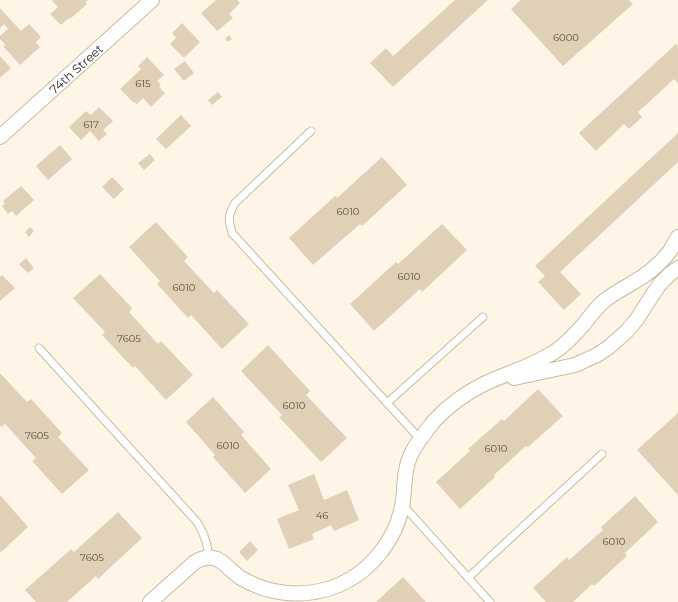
<svg xmlns="http://www.w3.org/2000/svg" width="678" height="602" viewBox="0 0 678 602" font-family="Montserrat,sans-serif">
	<style>
		.building { fill: #e0d0b8 }
		.lines { fill: none; stroke-linecap: round; stroke-linejoin: round }
		.service-casing { stroke: #c9baa2; stroke-width: 9 }
		.minor-casing { stroke: #c9baa2; stroke-width: 16 }
		.service { stroke: #fff; stroke-width: 7 }
		.minor { stroke: #fff; stroke-width: 14 }
		.labels { text-anchor: middle; dominant-baseline: central; stroke-width: 4; stroke-linejoin: round; paint-order: stroke }
		.number-label { font-size: 10px; fill: #5a5144 }
		.street-label { font-size: 12px; fill: #2d271e; stroke: #fff }
	</style>
	<rect width="100%" height="100%" fill="#fef5e6"/>
	<path class="building" d="M53,0H88L85,2L87,4L70,19L69,18L61,25L50,14L58,7L52,1Z
		M216,0H237L240,3L229,14L233,18L217,31L201,13Z
		M455,0H488L393,87L370,63L386,48L393,56Z
		M521,0H629L633,4L563,66L511,9Z
		M0,8L21,31L29,24L41,37L36,42L40,47L20,65L3,46L6,45L0,39V36L8,29L4,24L0,28Z
		M182,23L200,42L184,58L170,44L176,38L172,33Z
		M229,35L232,39L228,42L225,39Z
		M676,44L678,46V83L674,79L638,112L642,117L629,129L624,124L596,151L579,133Z
		M0,56L11,68L0,78Z
		M147,57L164,75L157,81L161,85L159,87L165,93L151,107L143,98L137,104L134,102H133L120,89L141,69L138,66Z
		M185,61L194,73L184,81L174,69Z
		M218,92L222,97L212,105L208,100Z
		M99,107L113,121L103,130L107,134L99,141L90,131L81,140L69,127L86,111L91,115Z
		M181,115L191,126L166,149L156,139Z
		M678,133V162L560,272L581,294L564,310L538,282L545,276L535,266Z
		M60,145L72,159L48,180L36,166Z
		M150,154L155,160L144,170L138,163Z
		M382,157L407,185L362,226L360,224L313,265L289,238L335,196L337,198Z
		M112,177L124,189L114,199L102,187Z
		M21,186L34,200L16,216L12,211L8,214L2,206L5,204L3,201Z
		M156,222L188,257L184,261L214,293L217,290L249,324L222,349L191,315L188,318L157,284L160,281L129,247Z
		M442,224L467,250L422,292L420,289L374,331L350,304L396,262L398,264Z
		M30,227L34,231L29,237L25,232Z
		M26,258L34,268L28,273L19,264Z
		M100,274L132,308L129,312L158,344L161,341L193,375L166,400L135,366L133,368L102,335L105,332L73,298Z
		M2,275L15,288L0,301V277Z
		M268,345L310,391L306,395L347,438L321,462L279,417L282,415L241,371Z
		M0,373L27,402L31,399L62,433L58,437L89,470L62,494L32,461L36,458L5,424L1,427L0,425Z
		M538,389L563,416L528,447L526,446L494,475L495,477L460,509L436,482L470,451L468,449L502,419L504,421Z
		M213,397L244,432L241,435L271,469L245,493L213,457L215,455L186,422Z
		M678,413V495L637,450Z
		M314,474L324,500L347,490L359,520L334,531L331,525L312,534L314,539L289,549L277,519L299,510L288,485Z
		M0,495L28,527L1,552L0,551Z
		M635,496L658,522L625,553L627,556L594,586L592,584L573,602H546L533,588L567,557L569,560L603,530L601,527Z
		M118,512L142,538L98,579L96,576L67,602H36L25,590L71,549L74,552Z
		M250,541L258,550L247,561L239,552Z
		M403,577L426,602H376Z"/>
	<g class="lines">
		<g class="service-casing">
			<path id="service" d="M311,131L235,203C228,215 228,219 232,233L420,439
				M39,348L197,522C205,535 207,543 209,557
				M387,403L483,317
				M402,504L490,602
				M468,578L489,558L602,454"/>
		</g>
		<g class="minor-casing">
			<path id="minor" d="M0,137L152,0
				M514,378L575,365L597,355L609,347L627,331L637,319L659,285L670,274L678,268
				M150,602L195,562C202,558 209,556 217,559C224,562 233,573 241,578C268,594 300,598 331,588C369,575 398,539 403,500C405,483 404,470 411,454C417,442 426,431 434,421C448,406 464,394 482,385C504,374 528,368 549,355C563,348 574,335 584,324C590,316 596,308 604,301C620,288 641,281 656,266C661,262 666,256 670,251C673,246 675,241 678,237"/>
		</g>
		<use href="#service" class="service"/>
		<use href="#minor" class="minor"/>
	</g>
	<g class="labels">
		<g class="number-label">
			<text x="566" y="37">6000</text>
			<text x="143" y="83">615</text>
			<text x="91" y="124">617</text>
			<text x="348" y="211">6010</text>
			<text x="409" y="276">6010</text>
			<text x="184" y="287">6010</text>
			<text x="129" y="338">7605</text>
			<text x="294" y="405">6010</text>
			<text x="37" y="435">7605</text>
			<text x="228" y="445">6010</text>
			<text x="496" y="448">6010</text>
			<text x="322" y="515">46</text>
			<text x="614" y="541">6010</text>
			<text x="92" y="557">7605</text>
		</g>
		<g class="street-label">
			<text transform="translate(76 69) rotate(-42)">74th Street</text>
		</g>
	</g>
</svg>
